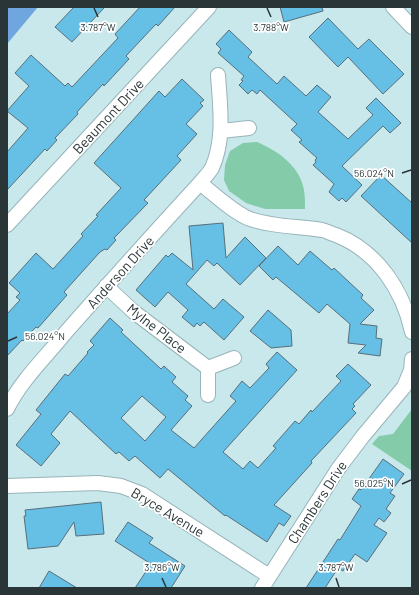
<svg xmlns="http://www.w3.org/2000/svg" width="419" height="595" viewBox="0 0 419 595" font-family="Barlow,sans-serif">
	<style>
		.green { fill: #83cba9 }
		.water { fill: #6fa6df }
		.building { fill: #66bfe5; stroke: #586f7a; fill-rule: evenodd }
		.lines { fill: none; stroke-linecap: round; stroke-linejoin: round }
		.minor-casing { stroke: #97b4b8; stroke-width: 16 }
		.minor { stroke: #fff; stroke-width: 14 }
		.ticks { fill: none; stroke: #293536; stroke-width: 1.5 }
		.labels { text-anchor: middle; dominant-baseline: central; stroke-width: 3.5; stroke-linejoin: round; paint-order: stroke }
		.street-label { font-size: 14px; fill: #293536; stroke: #fff }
		.ticks-label { font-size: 10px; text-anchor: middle; fill: #293536; stroke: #fff; stroke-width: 3.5; stroke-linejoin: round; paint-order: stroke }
	</style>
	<rect width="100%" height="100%" fill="#c9e8ec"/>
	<path class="green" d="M257,142C278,151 300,166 304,190C305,196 305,203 305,209H265L246,203L229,191L224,180L225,165L230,151L243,143Z
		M412,409V471L372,444L379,436L393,434Z"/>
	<path class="water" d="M7,7H38L7,44Z"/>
	<path class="building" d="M74,7H105L72,42L55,27Z
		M140,7H175L158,26L156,24L126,56L129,59L104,86L103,84L77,112L78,114L55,138L57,140L47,151L45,149L7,190V152L28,128L7,111L29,86L15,73L31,55L65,86L68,83L72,87L118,38L115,34Z
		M280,7H322L323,11L284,22Z
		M328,18L358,49L369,39L404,74L383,94L348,57L338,67L309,37Z
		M229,30L252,52L248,57L277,84L284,76L306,96L317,85L331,97L318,112L348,139L373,115L366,108L376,98L401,123L390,133L383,126L342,166L362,185L346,202L342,198L339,201L329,192L334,184L313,165L316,162L315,160L317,158L299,142L302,140L291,130L297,124L260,90L257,94L252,90L248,94L239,85L243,81L241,80L244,76L218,53L221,49L216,44Z
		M182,79L204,100L200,103L203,106L186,124L197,134L177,156L181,160L144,200L148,203L114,238L116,240L107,250L105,249L100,252L64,292L67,295L38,328L36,327L23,341L22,340L7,356V314L20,300L16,297L20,293L9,283L36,253L53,269L83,236L81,234L98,216L96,215L121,188L94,163L159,91L165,97Z
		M381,175L412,203V243L361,196Z
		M223,223L226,258L245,237L266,258L240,285L217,263L214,266L207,260L186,284L214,309L223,299L244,317L224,340L204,322L200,326L197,323L194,327L182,317L188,310L168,292L155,307L136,290L166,255L168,257L172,253L193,270L189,226Z
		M278,246L298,265L310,251L332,270L334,268L363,295L361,298L374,310L360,324L377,326L376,338L382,339L380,356L358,353L366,345L348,343L350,324L327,304L319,313L276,277L273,280L259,266Z
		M268,310L291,330L292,346L271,348L250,331Z
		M110,318L123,330L121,332L161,369L164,366L176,377L172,382L188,396L185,400L192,406L171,430L194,448L236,401L230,396L242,381L250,388L269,368L266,364L277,352L297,370L223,452L243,469L250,461L258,468L276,448L273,446L295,421L299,424L311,410L312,412L341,381L336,376L348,364L371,385L353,404L355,406L352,409L356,413L311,461L312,463L274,505L291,516L284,526L279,523L267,542L226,515L225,516L168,469L160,478L135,456L129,461L119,452L116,454L70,411L51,434L60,443L41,466L16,445L41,414L36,410L65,374L68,376L88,353L87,352L94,345L90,341ZM142,396L166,417L145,441L121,418Z
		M383,459L404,474L390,493L395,496L386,509L391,513L384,522L379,518L374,525L387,533L367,562L355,554L343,571L338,568L325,588H306L338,539L340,540L361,506L352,499L359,489L361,490Z
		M101,502L104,534L76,536L74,522L58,546L28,549L24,516H26L25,510Z
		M128,522L153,538L149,543L185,566L171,588H135L151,564L115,541Z
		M49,571L77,588H39Z"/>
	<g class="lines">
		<g class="minor-casing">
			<path id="minor" d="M393,7L412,27
				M221,131L249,128
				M200,183C214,194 234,213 250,219C273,227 298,226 322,230C327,231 332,234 336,235C377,251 403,290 412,332
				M7,225L209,7
				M106,286L134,312L208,368
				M208,395V368L234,358
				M7,409C21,380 46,357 66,332C110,282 155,232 200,183C204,178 209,173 212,168C225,139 220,106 218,75
				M7,486L98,483L121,486L142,494L269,576
				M262,588L338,469L363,436L404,387L411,370L412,359"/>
		</g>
		<use href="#minor" class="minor"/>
	</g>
	<path class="ticks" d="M94,8L98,17M267,8L271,17M402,173L411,170M8,341L17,337M402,484L411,480M162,578L166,587M336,578L339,587"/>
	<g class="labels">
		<g class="street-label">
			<text transform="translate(108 116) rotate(-47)">Beaumont Drive</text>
			<text transform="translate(120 272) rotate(-48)">Anderson Drive</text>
			<text transform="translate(157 328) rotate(38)">Mylne Place</text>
			<text transform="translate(317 502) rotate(-57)">Chambers Drive</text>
			<text transform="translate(168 512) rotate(31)">Bryce Avenue</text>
		</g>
	</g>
	<g class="ticks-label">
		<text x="98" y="31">3.787°W</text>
		<text x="271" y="31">3.788°W</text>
		<text x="374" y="177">56.024°N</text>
		<text x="45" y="340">56.024°N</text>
		<text x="374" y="487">56.025°N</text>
		<text x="162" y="571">3.786°W</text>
		<text x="336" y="571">3.787°W</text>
	</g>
	<rect width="419" height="595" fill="none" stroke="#293536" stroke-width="16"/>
</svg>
